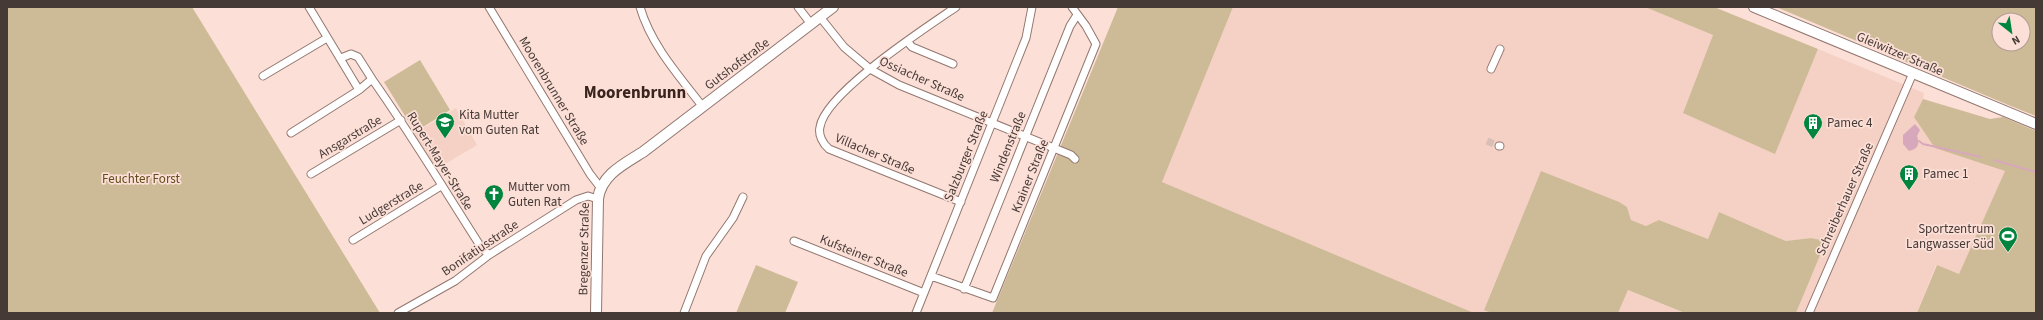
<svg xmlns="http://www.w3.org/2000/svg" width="2043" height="320" viewBox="0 0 2043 320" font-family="'Source Sans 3',sans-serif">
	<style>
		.built { fill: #f5d0c4 }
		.green { fill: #cdba96; fill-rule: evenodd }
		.water { fill: #d7a8bb }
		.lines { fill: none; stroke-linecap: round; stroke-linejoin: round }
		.stream { stroke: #d7a8bb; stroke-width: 2 }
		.street-tunnel { stroke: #d8beb6; stroke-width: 7; stroke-dasharray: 7 3.5; stroke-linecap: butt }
		.street-casing { stroke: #92776f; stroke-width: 9 }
		.secondary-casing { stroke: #92776f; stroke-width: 12 }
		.street { stroke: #fff; stroke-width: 7 }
		.secondary { stroke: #fff; stroke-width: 10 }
		.labels { text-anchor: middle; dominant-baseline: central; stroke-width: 3.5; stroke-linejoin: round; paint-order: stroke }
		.street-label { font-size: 13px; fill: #463a36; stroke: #fcdfd6 }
		.poi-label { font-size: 13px; fill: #463a36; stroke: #fcdfd6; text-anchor: start }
		.park-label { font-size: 13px; fill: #624b1a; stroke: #fcdfd6 }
		.district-label { font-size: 17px; font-weight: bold; fill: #3a251e; stroke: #fcdfd6 }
	</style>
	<rect width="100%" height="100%" fill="#fcdfd6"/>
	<path class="built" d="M1233,7H1645L1713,35L1683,113L1775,153L1818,49L1924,93L1923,99L1914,117L1986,164L2005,171L1959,274L1936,265L1917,313H1796L1826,241L1811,238L1787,241L1719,212L1708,239L1660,220L1646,226L1631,220L1627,207L1541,171L1484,309L1492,313H1474L1162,182Z
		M456,108L477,145L445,164L443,162L434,168L413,134Z
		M1628,290L1685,313H1618Z"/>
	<path class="green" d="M7,7H192L380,313H7Z
		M1118,7H1233L1162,182L1474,313H992Z
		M1645,7H1714L1818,49L1775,154L1683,113L1713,35Z
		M1776,7H2036V116L2006,104ZM1999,20H2023V44H1999Z
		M420,60L450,110L415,132L384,82Z
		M1923,99L1990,119L2003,117L2036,131V313H1917L1937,265L1959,274L2005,171L1935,148L1914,117Z
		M1541,171L1619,202L1627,207L1631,220L1646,226L1659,220L1708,239L1719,212L1786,241L1811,238L1826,241L1796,313H1685L1628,290L1618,313H1492L1484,310Z
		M756,265L798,282L785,313H736Z"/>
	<path class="water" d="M1915,124L1920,130L1917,136C1920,144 1918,149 1909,151L1903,144V135Z"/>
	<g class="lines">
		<path class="stream" d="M1919,141L1923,144L1981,157
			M1994,160L2036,172"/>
		<path class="street-tunnel" d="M1487,141L1499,146"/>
		<g class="street-casing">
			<path id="street" d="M309,7L359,90L372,79C411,134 445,191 481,247L489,255
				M489,7L590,174L600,187
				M640,7C651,45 679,76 703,107
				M798,7L811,24
				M956,7C927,27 825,93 820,127C818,135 823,144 829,149L961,202
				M820,17L844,47L870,69L899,85L1071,155L1075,159
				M907,41L912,47L953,64
				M341,58L351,54L358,57L372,79
				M1491,69L1500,49
				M263,76L327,38
				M291,133L359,90
				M1499,146H1500
				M311,174L401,120
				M353,240L441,186
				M794,241L924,293
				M931,276L993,298L1096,44L1086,26L1072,7
				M964,289L1070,26L1077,15
				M398,313L455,281L489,255L576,200L588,196L598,199
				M684,313L706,256L733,218L743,197
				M916,313L1026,38L1032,7
				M1809,313L1913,73"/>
		</g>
		<g class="secondary-casing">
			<path id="secondary" d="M1754,7L2036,124
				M596,313L598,199C601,175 624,164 643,152L833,7"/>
		</g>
		<use href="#street" class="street"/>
		<use href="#secondary" class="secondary"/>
	</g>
	<defs>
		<g id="school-pin" transform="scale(1)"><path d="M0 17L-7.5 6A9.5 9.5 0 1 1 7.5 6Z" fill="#00843e" stroke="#fcdfd6"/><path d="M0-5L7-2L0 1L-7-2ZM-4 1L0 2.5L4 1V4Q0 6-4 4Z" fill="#fff"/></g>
		<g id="building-pin" transform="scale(1)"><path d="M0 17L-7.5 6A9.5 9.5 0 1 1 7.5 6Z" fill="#00843e" stroke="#fcdfd6"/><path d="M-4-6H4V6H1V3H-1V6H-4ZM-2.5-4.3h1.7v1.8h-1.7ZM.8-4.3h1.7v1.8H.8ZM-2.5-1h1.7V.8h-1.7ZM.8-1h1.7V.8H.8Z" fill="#fff"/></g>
		<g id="church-pin" transform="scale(1)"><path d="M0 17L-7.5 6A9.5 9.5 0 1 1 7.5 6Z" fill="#00843e" stroke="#fcdfd6"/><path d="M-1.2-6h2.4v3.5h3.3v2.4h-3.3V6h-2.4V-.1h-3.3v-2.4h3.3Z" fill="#fff"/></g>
		<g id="stadium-pin" transform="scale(1)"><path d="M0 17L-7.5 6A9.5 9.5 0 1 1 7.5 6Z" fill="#00843e" stroke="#fcdfd6"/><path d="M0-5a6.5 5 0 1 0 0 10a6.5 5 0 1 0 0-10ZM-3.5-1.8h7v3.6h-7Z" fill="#fff"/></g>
	</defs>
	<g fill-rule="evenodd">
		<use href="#school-pin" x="445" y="122"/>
		<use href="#building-pin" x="1813" y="123"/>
		<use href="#building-pin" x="1909" y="174"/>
		<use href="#church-pin" x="494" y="194"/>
		<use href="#stadium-pin" x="2008" y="236"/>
	</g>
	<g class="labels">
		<g class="street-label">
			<text transform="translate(1900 54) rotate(23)">Gleiwitzer Straße</text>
			<text transform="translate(737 64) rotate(-37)">Gutshofstraße</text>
			<text transform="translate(922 79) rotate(24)">Ossiacher Straße</text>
			<text transform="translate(554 91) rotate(59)">Moorenbrunner Straße</text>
			<text transform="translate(350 137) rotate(-31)">Ansgarstraße</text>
			<text transform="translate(1008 147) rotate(-68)">Windenstraße</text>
			<text transform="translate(875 154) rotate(23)">Villacher Straße</text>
			<text transform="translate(966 156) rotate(-68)">Salzburger Straße</text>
			<text transform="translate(440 161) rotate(58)">Rupert-Mayer-Straße</text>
			<text transform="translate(1030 176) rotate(-68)">Krainer Straße</text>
			<text transform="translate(1845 199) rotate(-66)">Schreiberhauer Straße</text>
			<text transform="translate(391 203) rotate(-31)">Ludgerstraße</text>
			<text transform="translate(480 248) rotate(-34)">Bonifatiusstraße</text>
			<text transform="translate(584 249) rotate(-89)">Bregenzer Straße</text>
			<text transform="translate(864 256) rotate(22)">Kufsteiner Straße</text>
		</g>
		<g class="poi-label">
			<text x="459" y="115">Kita Mutter<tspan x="459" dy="15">vom Guten Rat</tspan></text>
			<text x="1827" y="123">Pamec 4</text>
			<text x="1923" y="174">Pamec 1</text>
			<text x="508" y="187">Mutter vom<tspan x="508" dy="15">Guten Rat</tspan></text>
			<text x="1994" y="229" text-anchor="end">Sportzentrum<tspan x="1994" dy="15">Langwasser Süd</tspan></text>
		</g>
		<g class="park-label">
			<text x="141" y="179">Feuchter Forst</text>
		</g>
		<g class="district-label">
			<text x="635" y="93">Moorenbrunn</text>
		</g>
	</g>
	<rect width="2043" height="320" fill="none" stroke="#463a36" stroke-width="16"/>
	<g transform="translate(2011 32) rotate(150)"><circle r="19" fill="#fcdfd6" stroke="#b39d96"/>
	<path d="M0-3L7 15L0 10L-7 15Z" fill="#00843e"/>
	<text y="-6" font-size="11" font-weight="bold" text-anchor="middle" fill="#463a36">N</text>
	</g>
</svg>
